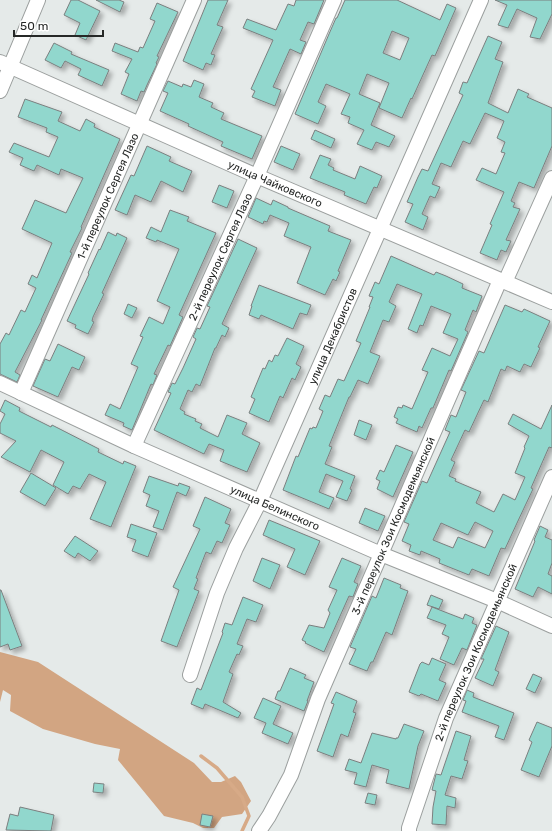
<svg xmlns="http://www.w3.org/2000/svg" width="552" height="831" viewBox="0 0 552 831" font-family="Rubik,sans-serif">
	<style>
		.forest { fill: #d2a582 }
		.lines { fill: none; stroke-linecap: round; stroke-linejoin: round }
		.stream { stroke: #d7aa87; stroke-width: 3.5 }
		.building { fill: #91d7cd; stroke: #7b7f7f; fill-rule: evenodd; filter: url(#shadow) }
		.street-casing { stroke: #9b9f9e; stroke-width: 16 }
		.street { stroke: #fff; stroke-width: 14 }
		.labels { text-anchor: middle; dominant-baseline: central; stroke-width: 3; stroke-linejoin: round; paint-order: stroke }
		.street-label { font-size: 11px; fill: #262827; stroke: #fff }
	</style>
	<defs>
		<filter id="shadow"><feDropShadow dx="3.5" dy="3.5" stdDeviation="2" flood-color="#0004"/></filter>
	</defs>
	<rect width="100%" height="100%" fill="#e5eae9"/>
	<path class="forest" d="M0,652L38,662L194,763L212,782H221L235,776L241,782L251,801L242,814L222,817L214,828H203L193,823L164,816L118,760L120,749L95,744L43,729L10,711L11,695L3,690L0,702Z"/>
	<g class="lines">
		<path class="stream" d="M201,756L217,768L242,797L249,816L242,831"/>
	</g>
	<path class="building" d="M71,0H78L100,11L86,40L75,35L80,23L64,15Z
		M96,0H119L124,2L120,12Z
		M208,0H228L217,25L223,27L211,54L215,55L211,65L206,63L203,70L183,61Z
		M296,0H324L314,24L308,22L300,40L306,42L301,54L290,49L273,87L281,90L275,106L252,97L255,91L251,89L273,40L243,28L247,19L276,30L288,4L294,6Z
		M345,0H397L440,20L447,4L456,8L435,56L432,55L412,99L411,98L402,118L379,108L389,83L367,74L359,94L380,103L371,125L395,136L389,147L376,142L372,150L357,144L364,130L348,123L350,117L341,114L350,94L326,84L318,102L326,106L318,124L295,114L329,34L336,18H337ZM392,31L409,38L400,60L383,53Z
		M495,0H552V14L540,39L530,37L537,18L517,9L508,28L498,25L507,5Z
		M157,3L178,12L157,56L159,57L156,63L157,64L147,85L144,92L141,91L137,101L121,94L129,74L125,72L132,59L112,51L115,43L138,52L140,47L143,48L155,21L150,19Z
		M488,36L502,42L495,59L503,62L488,103L508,113L518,89L529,94L527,97L552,108V146L534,188L519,182L511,201L515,203L513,207L520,209L506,240L511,241L506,252L501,250L497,260L480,253L492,225L490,224L504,192L476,180L482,168L496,174L505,153L501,152L505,142L497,138L504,121L485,113L470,144L463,141L451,167L441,163L432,184L440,187L435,198L430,196L422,214L428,217L423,230L405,222L413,204L407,202L418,177L422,169L428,171L463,95L459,93L463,82L467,83Z
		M54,43L72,52L71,54L109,70L102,86L78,75L81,69L65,61L61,68L45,60Z
		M194,80L204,84L199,97L213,103L211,107L224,113L221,119L262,136L252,159L221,146L223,142L188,126L189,124L160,111L168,93L163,91L168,81L182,87L183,84L191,87Z
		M25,99L62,112L58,121L80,131L86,119L95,124L94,127L120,139L81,227L82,228L70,252L72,253L41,320H42L15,372L20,375L17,382L0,374V344L6,333L9,335L21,310L25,312L36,288L28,284L32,275L37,278L52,243L22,229L35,200L66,213L83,178L61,169L59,175L37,165L34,171L20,165L23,158L9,152L14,143L49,157L58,137L46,132L47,128L18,117Z
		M315,130L335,139L331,148L311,139Z
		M147,146L171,157L169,161L192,171L183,192L161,181L151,202L135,195L127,215L115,210L131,175L134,176Z
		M281,146L300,154L293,170L274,162Z
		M320,155L331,159L328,165L334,168L333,170L355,179L360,166L382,176L377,188L374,187L366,204L344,195L345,192L310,178Z
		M219,185L234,191L227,208L212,202Z
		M256,198L271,205L273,200L288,207V208L330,226L328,231L351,240L338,271L340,272L336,281L333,279L325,295L297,283L311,247L284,236L289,223L270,215L267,222L264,221L263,224L248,217Z
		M170,210L189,217L187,221L216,233L179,315L183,317L170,346L168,345L154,374L157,375L153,385L151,384L132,430L123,426L124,423L105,415L110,404L120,409L138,367L131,364L143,337L140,336L149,317L163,324L170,307L157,301L179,249L157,240L156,242L146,238L151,227L161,232Z
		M108,232L116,236L117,233L127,238L102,293L104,294L93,317L92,321L94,322L88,334L75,328L76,325L67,321L89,274L88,273L99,249L100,250Z
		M238,239L257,248L222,324L229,328L225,337L222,335L216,348H215L200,386L196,384L192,392L188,390L180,409L185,412L184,414L196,419L195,421L202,424L200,428L218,437L227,415L247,423L242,434L260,443L247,472L220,461L224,450L209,444L204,454L154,430L171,393L168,392L172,383L175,384L183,368L196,339L193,337L197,328L200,329L210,307L207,306Z
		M391,256L434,275L436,272L446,276L463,284L462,288L482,296L476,312L473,310L465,330L468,332L451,371L449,370L433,408H431L422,428L419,426L417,432L396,423L398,419L394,417L398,407L402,408L403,405L412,409L428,372L422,370L432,348L450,356L458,339L443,333L451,314L431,306L423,326L420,325L417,333L408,329L422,294L397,284L389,302L396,306L389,322L383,320L370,352L380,356L368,384L358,380L350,397H349L329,446L332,447L325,464L355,476L350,489L352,490L347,501L336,497L343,481L326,474L319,492L334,498L329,509L283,490L296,456L298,457L310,428L312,429L313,427L316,428L323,411L319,409L325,395L330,397L338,379L344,381L361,343L356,341L370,307H369L373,297L369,296L375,282L379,284Z
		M259,285L311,305L307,315L300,313L293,329L261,315L259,319L249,315L252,306H251Z
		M128,304L137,308L132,318L124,314Z
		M505,305L522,312L524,309L550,321L538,347L540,348L531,367L524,364L520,372L507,366L505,371L501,369L488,402L484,400L469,432L465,430L451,460L455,462L449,476L456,479L455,481L481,492L476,503L494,512L503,494L515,500L525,477L515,473L525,448L524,447L529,436L508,424L513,414L541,429L552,405V448L549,447L531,488L533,489L517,523L505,549L501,548L489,576L472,569L469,575L439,563L440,559L421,551L420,555L409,551L411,545L402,541L409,524L404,522L422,481L427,483L450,432L445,430L451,415L456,417L466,392L461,390L479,351L484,353ZM475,522L493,531L485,548L458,537L453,548L433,540L441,523L468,535Z
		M287,338L304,346L296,364L301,367L295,380L292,378L283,398L280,396L269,422L249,413L255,399L251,397L263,368L265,369L269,360L272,362L275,355L278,356Z
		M58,344L85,357L79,370L72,367L58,397L33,386L45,359L50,361Z
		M5,400L20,408L19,411L51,427L52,425L99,449L98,452L123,464L124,461L136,466L111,527L90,519L106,482L89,474L80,489L73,486L68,494L53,485L64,462L41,450L30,472L1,457L16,441L0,433V424L5,414L0,411Z
		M359,420L372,425L366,440L354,435Z
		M396,445L413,452L393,497L377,489L380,481L376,479L380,470L384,472Z
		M31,473L56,488L45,506L20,492Z
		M149,476L178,486L179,483L190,487L186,496L177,492L163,530L153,527L159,511L146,506L150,495L143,492Z
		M205,497L231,509L225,523L230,525L222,543L217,541L211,554L206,552L196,578L198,579L194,589L199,591L177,647L161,641L179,590L173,587L200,529L193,526Z
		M365,508L385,516L378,531L359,523Z
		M269,520L320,541L305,575L287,567L295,549L263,535Z
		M131,524L157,533L148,557L132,551L136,540L127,537Z
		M540,526L548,530L545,537L552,540V563L548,574L552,576V594L538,587L533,597L515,589L535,541L534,540Z
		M75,536L98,551L90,561L78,553L75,558L64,551Z
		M262,558L280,565L270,589L253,581Z
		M342,558L361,566L354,582L358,584L353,597L349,596L324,652L305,643L306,642L302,640L309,625L324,628L330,613L328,610L337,590L329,587Z
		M384,578L401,585L400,588L408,591L392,635L386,632L373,662H371L367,671L349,664L356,649L350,647L372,596L376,598Z
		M0,590H1L22,646L10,650L8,644L0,647Z
		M431,595L443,600L439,609L427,605Z
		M243,597L263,605L256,622L247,619L237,644L243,646L239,655L237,654L229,672L233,674L223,702L241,713L238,718L205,704L203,709L191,704L197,688L201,690L223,633L222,632L225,623L232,625Z
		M432,607L463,619L465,614L474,618L472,623L477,625L467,650L462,648L454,665L440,659L449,637L442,634L446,625L427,618Z
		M496,626L509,632L495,670L499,672L493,686L475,678L484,659H481Z
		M432,658L446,664L439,680L446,683L438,701L421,694L419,696L409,692L420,664L422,662L429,665Z
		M290,668L306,675L304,678L314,682L307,701H308L304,711L275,699L278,691H280Z
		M533,674L542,678L535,693L526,689Z
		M467,690L474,693L473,697L514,713L504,740L495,737L499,726L462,712L466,701L463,700Z
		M336,692L357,701L353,712L356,713L348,737L341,734L333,757L317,751L334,704L331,703Z
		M263,698L281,706L273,724L293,733L288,744L262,733L266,723L254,718Z
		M537,722L552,728V746L539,777L521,770L532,742L529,740Z
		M404,724L424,731L418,746L409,789L386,783L389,770L372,765L366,787L354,784L357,773L345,770L349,759L361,763L372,733L396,739V738H398Z
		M456,731L471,736L464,760L468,761L462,779L451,776L445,795L456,798L455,808L447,806L446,825L432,824L433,807L436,791L432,790L436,774L441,775Z
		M94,783L104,784L103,793L93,792Z
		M368,793L377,795L375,805L365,803Z
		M20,807L54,815L51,831L6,830L10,814L18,816Z
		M202,814L213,816L210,827L200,825Z"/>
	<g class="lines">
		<g class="street-casing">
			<g id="street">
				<path id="s1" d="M0,62L257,176L552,302"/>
				<path d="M0,91L38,0"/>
				<path d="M505,282L552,178"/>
				<path id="s2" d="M0,383L134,446L381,554L497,601L552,626"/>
				<path id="s3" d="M21,393L194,0"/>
				<path id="s4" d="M134,446L257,176L334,0"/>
				<path id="s5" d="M190,675L217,593L236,548L260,501L481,0"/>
				<path id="s6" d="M259,831L269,816L291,775L318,699L500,280"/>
				<path id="s7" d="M409,831V828L446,718L552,477"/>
			</g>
		</g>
		<use href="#street" class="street"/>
	</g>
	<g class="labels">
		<g class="street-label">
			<text stroke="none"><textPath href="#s1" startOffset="301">улица Чайковского</textPath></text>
			<text stroke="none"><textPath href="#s3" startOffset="215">1-й переулок Сергея Лазо</textPath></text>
			<text stroke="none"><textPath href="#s4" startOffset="208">2-й переулок Сергея Лазо</textPath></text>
			<text stroke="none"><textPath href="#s5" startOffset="368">улица Декабристов</textPath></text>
			<text stroke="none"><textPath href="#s2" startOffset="302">улица Белинского</textPath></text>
			<text stroke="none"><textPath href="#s6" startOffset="334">3-й переулок Зои Космодемьянской</textPath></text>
			<text stroke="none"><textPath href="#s7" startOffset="191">2-й переулок Зои Космодемьянской</textPath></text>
		</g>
	</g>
	<path d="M14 30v6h89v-6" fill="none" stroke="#262827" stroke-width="2"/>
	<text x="20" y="30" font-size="12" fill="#262827" stroke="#ffffff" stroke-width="3" paint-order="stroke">50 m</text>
</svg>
